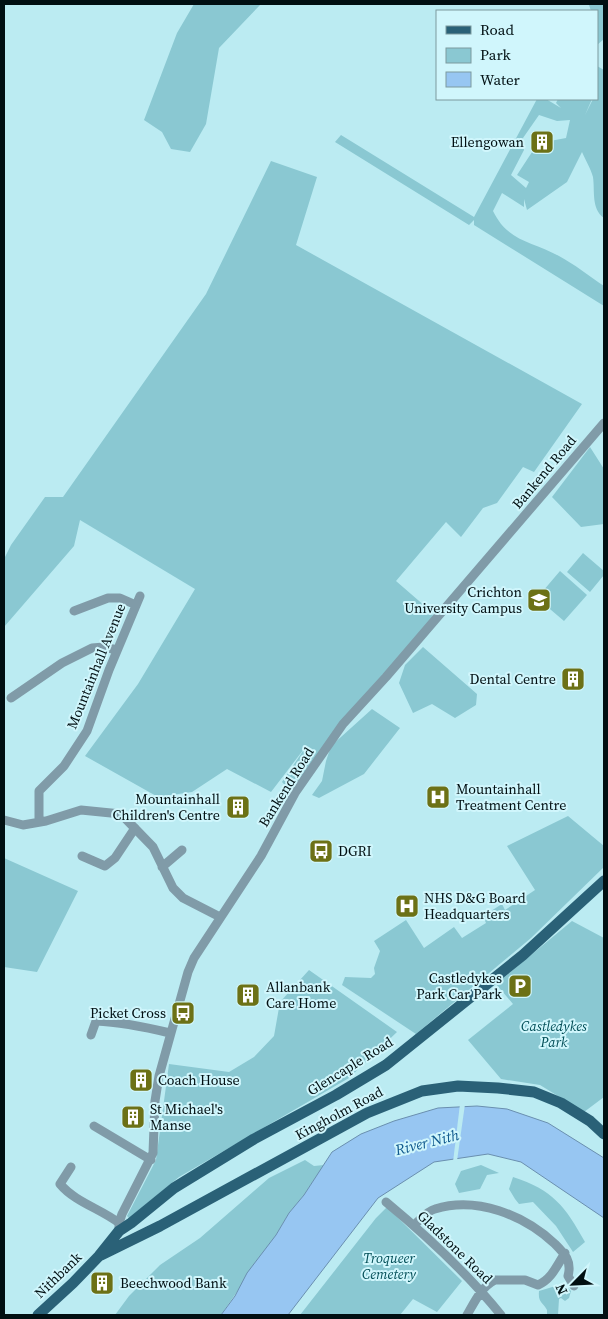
<svg xmlns="http://www.w3.org/2000/svg" width="608" height="1319" viewBox="0 0 608 1319" font-family="'Source Serif 4',serif">
	<style>
		.green { fill: #8ac8d2; fill-rule: evenodd }
		.water { fill: #97c6f2; stroke: #6a8faf }
		.pier { fill: #bbebf2 }
		.lines { fill: none; stroke-linecap: round; stroke-linejoin: round }
		.minor { stroke: #809ba8; stroke-width: 9 }
		.major { stroke: #2a6177; stroke-width: 11 }
		.labels { text-anchor: middle; dominant-baseline: central; stroke-width: 4; stroke-linejoin: round; paint-order: stroke }
		.poi-label { font-size: 14px; fill: #010f12; stroke: #d0f6fc; text-anchor: start }
		.street-label { font-size: 14px; fill: #010f12; stroke: #d0f6fc }
		.park-label { font-size: 14px; font-style: italic; fill: #004d56; stroke: #d0f6fc }
		.water-label { font-size: 15px; font-style: italic; fill: #0d578c; stroke: #d0f6fc }
	</style>
	<rect width="100%" height="100%" fill="#bbebf2"/>
	<path class="green" d="M194,4H261L219,48L206,124L190,152L171,149L162,132L144,120L177,33Z
		M586,4H604V39L597,45V11H591L589,5Z
		M597,66L604,70V218C591,209 595,191 593,177C591,169 585,159 582,152L567,182L527,210L524,199V207L502,193L493,211C508,242 532,241 559,256C574,264 589,276 604,286V306L474,225V220L469,225L335,142L341,135L474,217L537,99H546L561,108L556,103L558,99H592L585,115L593,99H597ZM539,115L557,121L570,120L566,138L550,141L544,154L534,149L517,175L529,182L526,188L511,175L524,150L523,138Z
		M271,161L317,177L296,245L582,404L534,472L523,467L497,503L483,508L461,537L446,522L396,581L426,607L434,617L292,793L282,782L307,745L271,792L227,769L192,792L158,797L85,756L138,684L195,589L80,520L74,546L4,627V559L11,545L45,497H63L206,294Z
		M590,447L604,469V524L581,527L552,497Z
		M583,553L604,571V575L590,592L567,572Z
		M560,571L587,595L564,621L537,598Z
		M423,647L477,694L476,705L455,718L432,704L413,713L399,683L405,665Z
		M372,709L400,728L364,774L319,798L312,795L322,781L326,761L331,746Z
		M568,816L604,846V867L531,938L416,1034L342,985L345,977L371,978L375,974L374,968L380,951L374,941L406,920L424,948L454,927L462,938L486,923L483,916L502,904L505,910L535,890L507,846Z
		M4,858L78,891L37,972L4,967Z
		M572,921L604,938V1097L584,1112L540,1085L501,1079L468,1040L513,1004L496,984Z
		M309,970L397,1032L349,1078L179,1177L129,1218L127,1216L156,1160L169,1064L229,1072L254,1057L274,1036L280,1002Z
		M305,1160L314,1166L324,1165L304,1195L289,1213L276,1235L221,1315H115L129,1296L160,1265L200,1238L269,1178Z
		M481,1165L499,1173L487,1175L480,1189L459,1193L455,1184L461,1171Z
		M513,1177C553,1190 565,1206 585,1242L573,1252L556,1226L533,1202L519,1204L515,1199L509,1189Z
		M387,1207L462,1281L437,1312L413,1299L400,1315H300L376,1218Z
		M559,1285L566,1286L571,1291L569,1298L565,1301L561,1298L559,1299L558,1315H547V1310C542,1301 538,1303 539,1291Z"/>
	<path class="water" d="M477,1106L507,1109L548,1123L604,1158V1218L521,1162L488,1154L434,1162L378,1198L288,1315H221L235,1296L247,1273L276,1235L289,1213L304,1195L332,1152L361,1134L394,1121L438,1108Z"/>
	<path class="pier" d="M460,1104H465L457,1161L453,1162Z"/>
	<g class="lines">
		<path class="minor" d="M74,611L108,598H120L136,605
			M11,698L62,663L92,648L104,647L117,650
			M4,820L23,825L46,821L81,810L121,814L153,847L173,888L183,898L220,917
			M39,822V791L64,766L87,731L109,670L140,596
			M82,856L105,866L115,858L135,828
			M162,867L182,850
			M91,1035L96,1021C122,1022 145,1027 170,1033
			M94,1126L151,1160
			M71,1167L60,1184C75,1202 101,1209 119,1223
			M386,1202C427,1236 468,1274 501,1315
			M414,1225C420,1220 427,1211 435,1209C477,1196 524,1215 555,1244C565,1254 572,1261 568,1276L574,1286
			M119,1231V1223L122,1214L153,1153L155,1101L159,1076L188,972L194,958L261,856L295,793L343,724L386,677L604,423
			M467,1315C474,1303 481,1287 495,1280H525L538,1285C552,1279 557,1265 565,1253"/>
		<path class="major" d="M101,1255L160,1226L367,1113L422,1091L458,1086L498,1088L534,1092L561,1103L590,1121L604,1134
			M38,1315L73,1283L99,1256L119,1231L131,1223L174,1188L254,1139L336,1095L386,1065L523,955L604,881"/>
	</g>
	<defs>
		<g id="building-square" transform="scale(1.25)"><rect x="-9" y="-9" width="18" height="18" rx="4" fill="#6c7116" stroke="#d0f6fc"/><path d="M-4-6H4V6H1V3H-1V6H-4ZM-2.5-4.3h1.7v1.8h-1.7ZM.8-4.3h1.7v1.8H.8ZM-2.5-1h1.7V.8h-1.7ZM.8-1h1.7V.8H.8Z" fill="#fff"/></g>
		<g id="university-square" transform="scale(1.25)"><rect x="-9" y="-9" width="18" height="18" rx="4" fill="#6c7116" stroke="#d0f6fc"/><path d="M0-5L7-2L0 1L-7-2ZM-4 1L0 2.5L4 1V4Q0 6-4 4Z" fill="#fff"/></g>
		<g id="hospital-square" transform="scale(1.25)"><rect x="-9" y="-9" width="18" height="18" rx="4" fill="#6c7116" stroke="#d0f6fc"/><path d="M-5-5h3v3.5h4V-5h3V5h-3V1.5h-4V5h-3Z" fill="#fff"/></g>
		<g id="bus-square" transform="scale(1.25)"><rect x="-9" y="-9" width="18" height="18" rx="4" fill="#6c7116" stroke="#d0f6fc"/><path d="M-5-6H5V4H4V6H2V4H-2V6H-4V4H-5ZM-3.5-4V0h7V-4ZM-3.5 1.2v1.5H-2V1.2ZM2 1.2v1.5H3.5V1.2Z" fill="#fff"/></g>
		<g id="parking-square" transform="scale(1.25)"><rect x="-9" y="-9" width="18" height="18" rx="4" fill="#6c7116" stroke="#d0f6fc"/><path d="M-3.5-5.5H1a3.5 3.5 0 0 1 0 7H-1V5.5H-3.5ZM-1-3.4V-.6H.8a1.4 1.4 0 0 0 0-2.8Z" fill="#fff"/></g>
	</defs>
	<g fill-rule="evenodd">
		<use href="#building-square" x="542" y="142"/>
		<use href="#university-square" x="539" y="600"/>
		<use href="#building-square" x="573" y="679"/>
		<use href="#hospital-square" x="438" y="797"/>
		<use href="#building-square" x="238" y="807"/>
		<use href="#bus-square" x="321" y="851"/>
		<use href="#hospital-square" x="407" y="906"/>
		<use href="#parking-square" x="520" y="986"/>
		<use href="#building-square" x="248" y="995"/>
		<use href="#bus-square" x="183" y="1013"/>
		<use href="#building-square" x="141" y="1080"/>
		<use href="#building-square" x="133" y="1117"/>
		<use href="#building-square" x="102" y="1283"/>
	</g>
	<g class="labels">
		<g class="poi-label">
			<text x="524" y="142" text-anchor="end">Ellengowan</text>
			<text x="522" y="592" text-anchor="end">Crichton<tspan x="522" dy="16">University Campus</tspan></text>
			<text x="556" y="679" text-anchor="end">Dental Centre</text>
			<text x="456" y="789">Mountainhall<tspan x="456" dy="16">Treatment Centre</tspan></text>
			<text x="220" y="799" text-anchor="end">Mountainhall<tspan x="220" dy="16">Children's Centre</tspan></text>
			<text x="338" y="851">DGRI</text>
			<text x="424" y="898">NHS D&amp;G Board<tspan x="424" dy="16">Headquarters</tspan></text>
			<text x="502" y="978" text-anchor="end">Castledykes<tspan x="502" dy="16">Park Car Park</tspan></text>
			<text x="266" y="987">Allanbank<tspan x="266" dy="16">Care Home</tspan></text>
			<text x="166" y="1013" text-anchor="end">Picket Cross</text>
			<text x="158" y="1080">Coach House</text>
			<text x="150" y="1109">St Michael's<tspan x="150" dy="16">Manse</tspan></text>
			<text x="120" y="1283">Beechwood Bank</text>
		</g>
		<g class="street-label">
			<text transform="translate(544 472) rotate(-50)">Bankend Road</text>
			<text transform="translate(96 666) rotate(-68)">Mountainhall Avenue</text>
			<text transform="translate(286 787) rotate(-58)">Bankend Road</text>
			<text transform="translate(350 1066) rotate(-32)">Glencaple Road</text>
			<text transform="translate(339 1113) rotate(-28)">Kingholm Road</text>
			<text transform="translate(455 1247) rotate(44)">Gladstone Road</text>
			<text transform="translate(58 1275) rotate(-44)">Nithbank</text>
		</g>
		<g class="park-label">
			<text x="554" y="1026">Castledykes<tspan x="554" dy="16">Park</tspan></text>
			<text x="389" y="1258">Troqueer<tspan x="389" dy="16">Cemetery</tspan></text>
		</g>
		<g class="water-label">
			<text transform="translate(427 1142) rotate(-14)">River Nith</text>
		</g>
	</g>
	<rect width="608" height="1319" fill="none" stroke="#010f12" stroke-width="10"/>
	<rect x="436" y="10" width="162" height="90" fill="#d0f6fc" stroke="#7d9a9e"/>
	<rect x="446" y="26" width="25" height="8" fill="#2a6177" stroke="#7d9a9e"/>
	<text x="480" y="35" font-size="15" fill="#010f12">Road</text>
	<rect x="446" y="48" width="25" height="15" fill="#8ac8d2" stroke="#7d9a9e"/>
	<text x="480" y="60" font-size="15" fill="#010f12">Park</text>
	<rect x="446" y="72" width="25" height="15" fill="#97c6f2" stroke="#7d9a9e"/>
	<text x="480" y="85" font-size="15" fill="#010f12">Water</text>
	<g transform="translate(573 1284) rotate(246)" stroke="#d0f6fc" stroke-width="4" paint-order="stroke">
	<path d="M0-4L9 19L0 12L-9 19Z" fill="#010f12"/>
	<text y="-8" font-size="14" font-weight="bold" text-anchor="middle" fill="#010f12">N</text>
	</g>
</svg>
